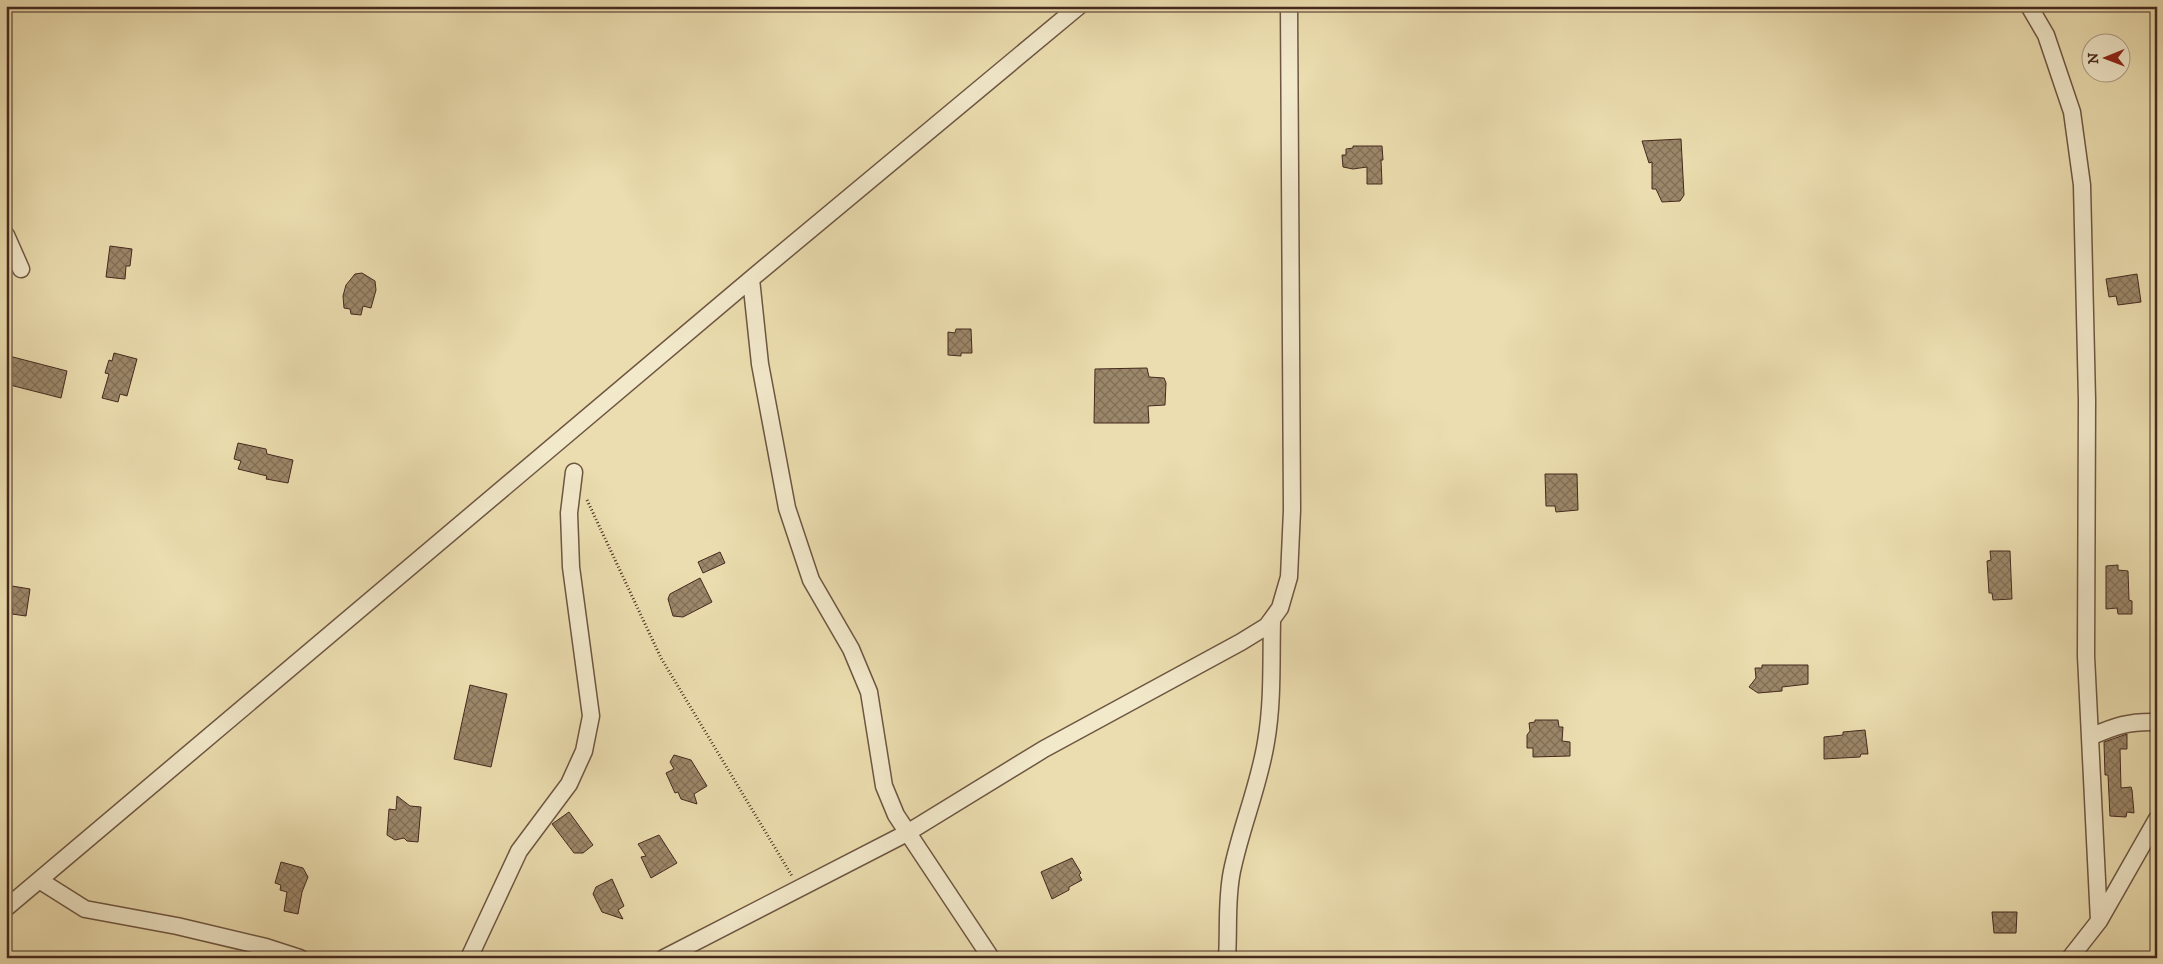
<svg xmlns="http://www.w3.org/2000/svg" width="2163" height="964" viewBox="0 0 2163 964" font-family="'IM FELL DW Pica',serif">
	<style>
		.building { fill: url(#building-cross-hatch); stroke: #45291e }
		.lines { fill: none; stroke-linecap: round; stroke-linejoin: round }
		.minor-casing { stroke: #6e5642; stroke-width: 19 }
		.path { stroke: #45291e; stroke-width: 3; stroke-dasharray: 1 2.5; stroke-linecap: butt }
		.minor { stroke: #f2e9cb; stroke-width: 16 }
	</style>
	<defs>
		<pattern id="building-cross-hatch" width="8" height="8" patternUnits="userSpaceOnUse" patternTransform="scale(1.25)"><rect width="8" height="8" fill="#9b8769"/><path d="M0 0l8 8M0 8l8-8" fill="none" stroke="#806e56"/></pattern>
	</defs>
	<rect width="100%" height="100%" fill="#ebddaf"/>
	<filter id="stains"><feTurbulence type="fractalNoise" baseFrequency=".004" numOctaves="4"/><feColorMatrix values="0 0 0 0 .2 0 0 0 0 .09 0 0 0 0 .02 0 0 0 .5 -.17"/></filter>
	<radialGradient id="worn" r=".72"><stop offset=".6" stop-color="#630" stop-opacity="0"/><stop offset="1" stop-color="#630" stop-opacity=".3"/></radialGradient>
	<path class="building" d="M1681,139L1684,195L1680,201L1662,202L1656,189H1652V162L1649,163L1642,141Z
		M1353,146H1382L1383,160H1381L1382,184H1367V167L1353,169L1343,167L1342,155H1346V149L1353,148Z
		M110,246L132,249L130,266H126L125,279L106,277Z
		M362,273L375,281L376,290L371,308L363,306L361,315L351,314L350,309L344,308L343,296L346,285L355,274Z
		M2137,274L2141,302L2118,305L2116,296L2109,297L2106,279Z
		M956,329H971L972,353H961V356L948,355V332L955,333Z
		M114,353L137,359L127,396L120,394L118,402L102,398L109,374L105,373L109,360L112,361Z
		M9,356L67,371L61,398L6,384V365Z
		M1147,368L1149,377L1164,378L1166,383L1165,405L1148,406L1149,423H1094L1095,369Z
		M238,443L266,449L267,454L293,460L288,483L266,479L267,476L238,469L241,461L234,459Z
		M1545,474H1577L1578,510L1556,512L1555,506H1546Z
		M1990,551H2010L2012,599L1993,600L1992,593H1989L1987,561L1991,560Z
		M720,552L725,563L703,573L698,562Z
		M2118,565V570L2128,571L2129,600L2132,601V614H2118L2117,608L2106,609V566Z
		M700,578L712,602L683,617L673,616L668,599L670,594Z
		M6,585L30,589L26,616L12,614L13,609L6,607Z
		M1762,665H1808V684L1782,687V691L1758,693L1749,687L1756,678L1755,668H1762Z
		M470,685L507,694L491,767L454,759Z
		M1535,720H1558L1559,727H1563L1562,741L1570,742V756L1533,757V748H1527V735L1530,731L1529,723L1535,722Z
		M1865,730L1868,754H1861L1860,757L1824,759V737L1843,735V732Z
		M2127,734V749H2120L2121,788L2131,787L2132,790L2134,813L2127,812L2126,817L2110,816L2108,775H2105L2104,742Z
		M674,755L691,760L707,786L694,794L697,804L681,799L678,792L675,793L666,773L674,769L670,762Z
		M397,796L410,806L421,807L418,842L407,841L404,838L395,840L387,835L389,809L396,810Z
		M569,812L593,845L583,853H574L552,824Z
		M659,835L677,863L651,878L641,857L646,856L638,844Z
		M1072,858L1081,873L1079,875L1082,880L1069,887V890L1052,899L1041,872Z
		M281,862L303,868L308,877L302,892L298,914L284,911L287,892L280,890L281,885L275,883Z
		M612,879L624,906L618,910L623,919L602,912L593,894L596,887Z
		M1992,912H2017L2016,933H1994Z"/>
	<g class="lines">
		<g class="minor-casing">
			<path id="minor" d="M2029,6L2046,35L2072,112L2082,185L2087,400L2086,656L2099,921
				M6,235L21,269
				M751,279L760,364L787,508L811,580L851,649L869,692L884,786L896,815L991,958
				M2090,737C2115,726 2129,721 2157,722
				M39,880L85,909L177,926L266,947L300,958
				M6,908L751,279L1079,6
				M469,958L519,851L569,784L584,751L591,716L571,567L569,513L574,472
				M664,958L907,833L1044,749L1241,642L1267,626L1280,608L1289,577L1292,510L1289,6
				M1227,958C1229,928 1226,900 1232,871C1241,827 1259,786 1266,742C1273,702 1271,661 1272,621
				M2070,958L2099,921L2157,819"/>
		</g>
		<path class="path" d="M587,500L661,658L792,876"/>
		<use href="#minor" class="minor"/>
	</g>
	<rect width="2163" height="964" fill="none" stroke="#ebddaf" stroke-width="25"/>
	<rect x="8" y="8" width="2148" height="949" fill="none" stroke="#45291e" stroke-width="2.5"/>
	<rect x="12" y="12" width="2138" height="939" fill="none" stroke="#45291e"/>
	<g transform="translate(2106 58) rotate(269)"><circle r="24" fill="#f2e9cb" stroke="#ad9c86"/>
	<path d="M0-4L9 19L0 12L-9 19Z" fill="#8f2418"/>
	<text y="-8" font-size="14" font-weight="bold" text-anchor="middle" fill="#45291e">N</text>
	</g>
	<rect width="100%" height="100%" filter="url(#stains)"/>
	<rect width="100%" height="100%" fill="url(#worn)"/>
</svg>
